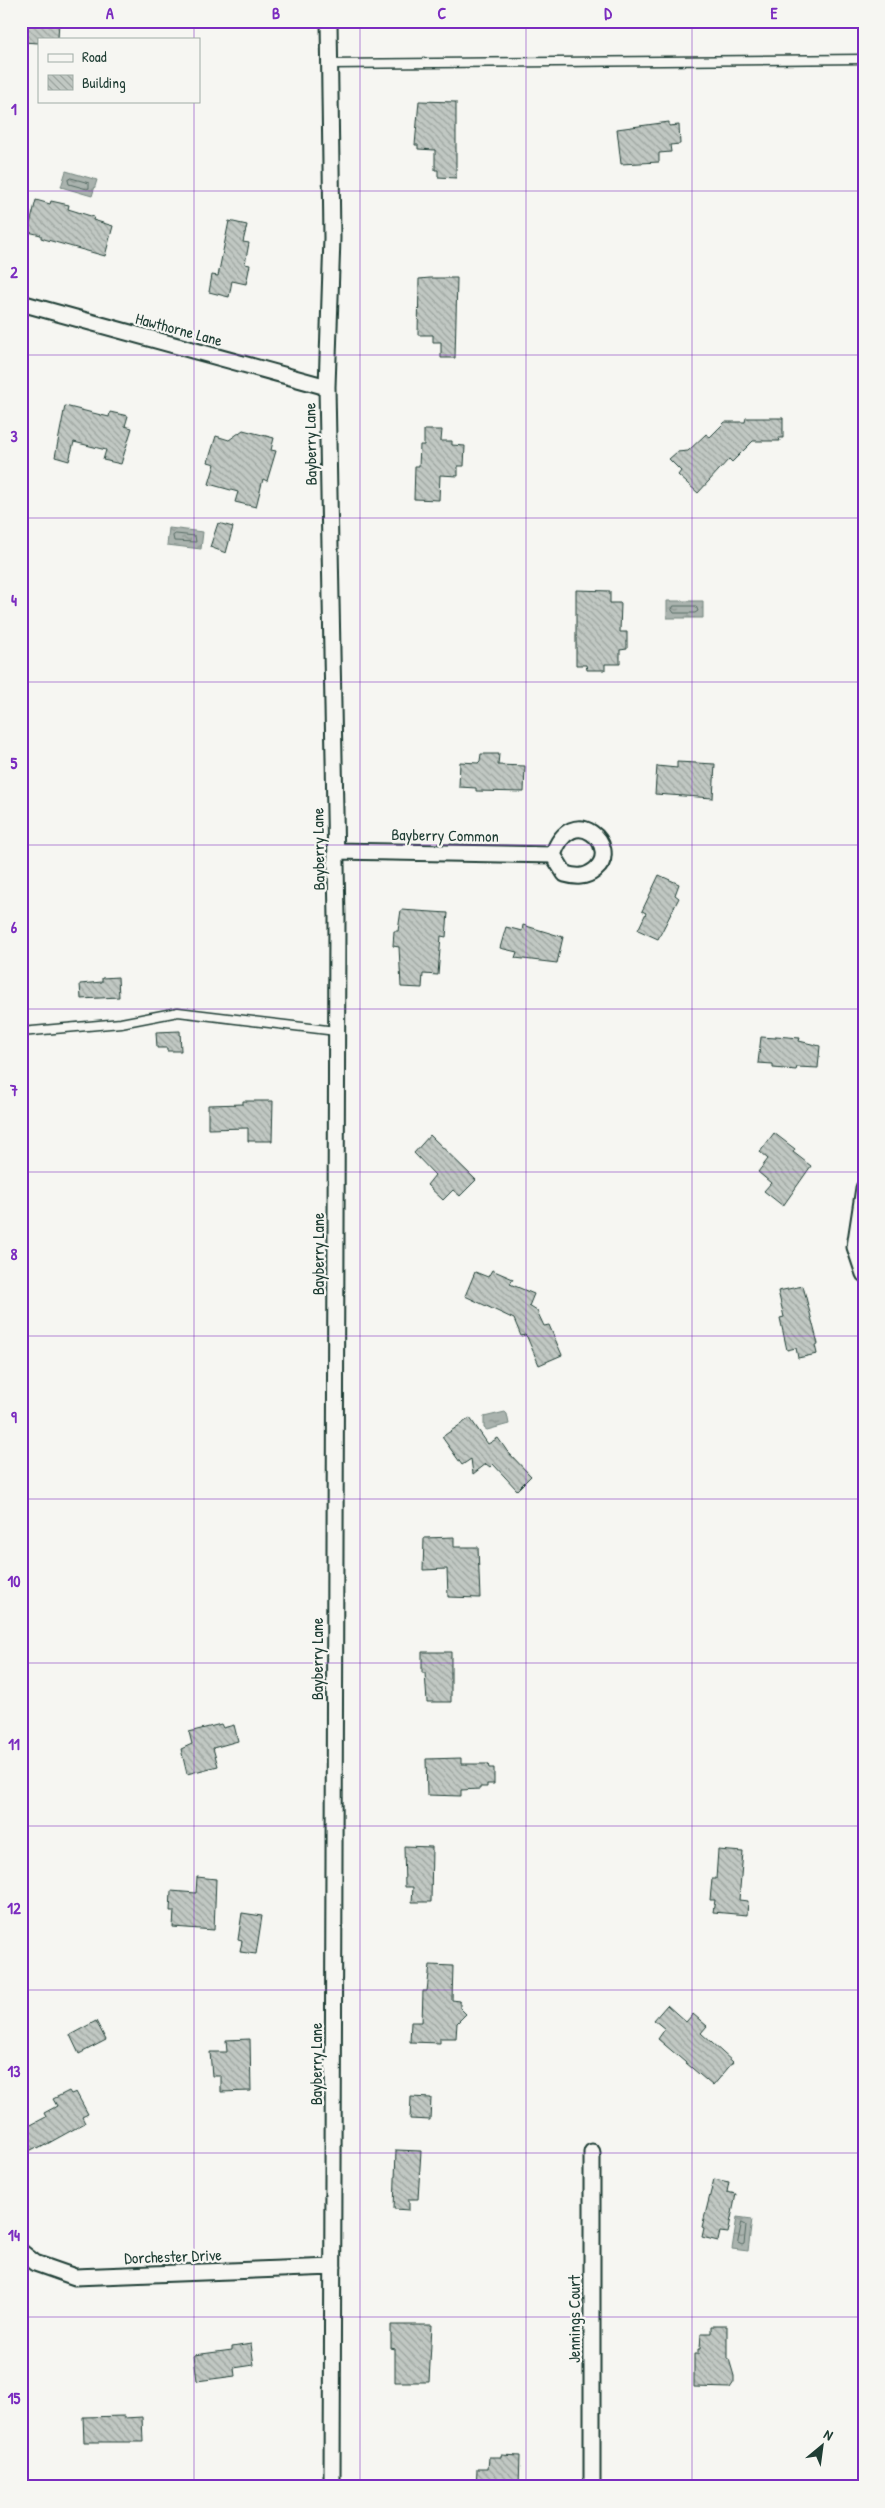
<svg xmlns="http://www.w3.org/2000/svg" width="885" height="2508" viewBox="0 0 885 2508" font-family="'Patrick Hand',sans-serif">
	<style>
		.water { fill: url(#water-ripples); stroke: #72847d }
		.lines { fill: none; stroke-linecap: round; stroke-linejoin: round }
		.shore { stroke: #576c65; stroke-width: 1 }
		.building { fill: url(#building-back-hatch); stroke: #1f3d34 }
		.lane-casing { stroke: #1f3d34; stroke-width: 11 }
		.street-casing { stroke: #1f3d34; stroke-width: 19 }
		.lane { stroke: #f6f6f2; stroke-width: 8 }
		.street { stroke: #f6f6f2; stroke-width: 15 }
		.grid { fill: none; stroke: #7b2cbf; stroke-width: 1; stroke-opacity: 0.55 }
		.labels { text-anchor: middle; dominant-baseline: central; stroke-width: 4.5; stroke-linejoin: round; paint-order: stroke }
		.street-label { font-size: 16px; fill: #1f3d34; stroke: #f6f6f2 }
		.neatline { fill: none; stroke: #7b2cbf; stroke-width: 2 }
		.grid-label { font-size: 16px; text-anchor: middle; font-weight: bold; fill: #7b2cbf }
	</style>
	<defs>
		<pattern id="water-ripples" width="26" height="14" patternUnits="userSpaceOnUse" patternTransform="scale(1.25)"><rect width="26" height="14" fill="#aab3ae"/><path d="M2 4q2-2 4 0t4 0M15 11q2-2 4 0t4 0" fill="none" stroke="#8a938e"/></pattern>
		<pattern id="building-back-hatch" width="6" height="6" patternUnits="userSpaceOnUse" patternTransform="scale(1.25)"><rect width="6" height="6" fill="#c1c8c3"/><path d="M-1 5l2 2M0 0l6 6M5-1l2 2" fill="none" stroke="#9ca49f"/></pattern>
	</defs>
	<rect width="100%" height="100%" fill="#f6f6f2"/>
	<filter id="ink" filterUnits="userSpaceOnUse"><feTurbulence type="fractalNoise" baseFrequency=".02" numOctaves="2"/><feDisplacementMap in="SourceGraphic" scale="10" xChannelSelector="R" yChannelSelector="G"/><feConvolveMatrix kernelMatrix="1 2 1 2 8 2 1 2 1" color-interpolation-filters="sRGB"/></filter>
	<g filter="url(#ink)">
		<path class="water" d="M66,171L97,180L92,196L61,187Z
			M169,528L203,532L201,549L167,545Z
			M667,601H703V618H667Z
			M505,1412L507,1414L509,1424L487,1430L484,1428V1417Z
			M737,2217L752,2219L748,2251L732,2249Z"/>
		<g class="lines">
			<path class="shore" d="M71,178L89,183V188L87,189L69,184L68,180Z
				M176,534L195,536L196,542L174,541L173,536Z
				M674,606H696L698,611L695,613H674L672,610Z
				M742,2223L746,2225L744,2244L742,2245L738,2243Z"/>
		</g>
		<path class="building" d="M21,21H59L58,39H39V43L21,42Z
			M419,101L456,102V178L438,177V170H435V150L418,149V145H415Z
			M669,122V126L679,125L680,144L670,145L671,152L659,153V162L621,164L617,129Z
			M36,200L50,204L51,201L69,205L68,209L94,217L93,220L113,226L105,256L44,239L41,238V235L28,232Z
			M229,221L247,225L243,242L249,243L245,264L250,265L246,284L232,281L229,297L209,292L212,275L218,276Z
			M430,278H457L455,358H441V342H433V335H418L419,279Z
			M65,406L109,417L110,412L128,416L125,426L132,428L121,464L103,460L106,450L74,442L69,461L55,457Z
			M746,418H783V438H779L780,441H753L732,462L729,459L698,493L678,475L681,471L669,459L677,452L688,451L706,434L710,437L725,422H745Z
			M243,430L274,438L271,450L276,451L267,481L263,479L256,507L235,502L238,492L209,484L215,464L208,462L216,436L229,440Z
			M424,430H442L441,441H452V445L465,446L464,466H458V476L440,475L439,500L414,499L415,466H419L420,445H424Z
			M218,523L233,527L226,553L210,547Z
			M576,590L610,591V603H621L620,632H627V649L620,650V664H605V670H587L586,665H576Z
			M481,754H499L498,765L525,766L524,792L476,791V788L459,787L460,762L478,763L480,761Z
			M677,762L715,764L713,798L655,794L657,766L677,768Z
			M659,875L679,884L675,895L679,898L658,939L638,930L646,913L642,911Z
			M401,910L448,913L446,937L441,936L438,975L423,974L422,988L401,987L399,947L393,946L394,931H398Z
			M523,925L563,937L557,963L515,958L517,952L500,948L506,927L522,931Z
			M118,977L119,997L81,999L80,984L102,982V978Z
			M180,1031L181,1051H167V1048H157L156,1032Z
			M776,1036L800,1038L799,1041L820,1046L818,1068L797,1067L796,1070L773,1068V1064L758,1063L761,1037L776,1038Z
			M243,1101H273L272,1141H248V1128L208,1129V1105L243,1104Z
			M774,1133L795,1149L793,1152L811,1166L783,1206L764,1191L771,1183L758,1172L768,1159L760,1152Z
			M430,1135L476,1180L460,1196L453,1190L443,1200L427,1185L435,1175L414,1153Z
			M492,1270L513,1279L510,1284L534,1294L529,1306L537,1311L544,1326L549,1325L562,1355L539,1365L527,1337L525,1335L521,1336L514,1319L465,1296L475,1272L488,1277Z
			M803,1286L818,1344L815,1345L817,1354L798,1358L796,1348L787,1350L780,1318L784,1317L778,1291Z
			M470,1418L488,1444L498,1438L507,1451L531,1476L517,1490L493,1464L490,1467L486,1464L473,1474L471,1459L462,1465L442,1437Z
			M454,1537V1547H478L480,1598L448,1597L447,1569L423,1570L424,1538Z
			M422,1652H451V1702H427L425,1673H422Z
			M221,1724L223,1728L234,1725L238,1741L213,1748L218,1766L187,1774L181,1749L192,1744L189,1732Z
			M461,1758V1764H488L489,1768H494V1784H487V1787H480V1789L461,1790V1796L427,1795L426,1759Z
			M404,1846L432,1847L431,1902H412L413,1887H405Z
			M718,1850L743,1852L739,1900L748,1901L747,1915L713,1912L715,1900H710L712,1879H716Z
			M197,1877L216,1879L214,1930L173,1927L174,1911H170L171,1891L196,1893Z
			M242,1913L262,1916L256,1954L240,1952L242,1941L238,1940Z
			M430,1965L453,1966L452,2000L460,2001V2008L466,2014L457,2023L456,2038H440V2043L410,2042L411,2022H422L423,1991H427Z
			M667,2005L686,2022L693,2014L707,2026L701,2033L733,2062L713,2086L658,2039L665,2029L654,2020Z
			M96,2021L106,2040L79,2054L70,2035Z
			M250,2039L251,2091L221,2092V2076H212L210,2052H227L226,2040Z
			M69,2091L71,2094L76,2092L88,2114L82,2117L85,2123L38,2149L37,2147L27,2152L21,2141L30,2134L27,2127L46,2117L44,2113L57,2106L53,2099Z
			M411,2097L431,2098L430,2120L410,2119Z
			M396,2150L421,2151L418,2199H409V2210L394,2209Z
			M714,2179L729,2182L727,2192L736,2194L728,2233L720,2232L718,2241L702,2237L704,2228L702,2227Z
			M391,2325H432L429,2382H395V2349L391,2348Z
			M711,2326H727V2359H729L734,2376V2382L730,2388L694,2387V2354H698V2349H700L701,2333H711Z
			M251,2344L254,2365L234,2368L235,2376L197,2381L194,2355L232,2350V2347Z
			M124,2416V2418L142,2417L143,2442H84L83,2417Z
			M501,2455L520,2456L519,2487H476L477,2469H488L489,2457H501Z"/>
		<g class="lines">
			<g class="lane-casing">
				<path id="lane" d="M330,64L864,59
					M21,1032L121,1023L178,1012L336,1031"/>
			</g>
			<g class="street-casing">
				<path id="street" d="M329,21L332,238L327,387L337,918L332,2487
					M21,303L327,387
					M336,851L553,855C572,799 623,847 595,870C585,878 576,877 565,874L553,855
					M864,1188L855,1247L864,1274
					M21,2252L35,2263L75,2277L333,2267
					M592,2487V2152"/>
			</g>
			<use href="#lane" class="lane"/>
			<use href="#street" class="street"/>
		</g>
	</g>
	<path class="grid" d="M194,21V39M360,21V2487M526,21V2487M692,21V2487M194,101V2487M21,191H864M21,355H864M21,518H864M21,682H864M21,845H864M21,1009H864M21,1172H864M21,1336H864M21,1499H864M21,1663H864M21,1826H864M21,1990H864M21,2153H864M21,2317H864"/>
	<g class="labels">
		<g class="street-label">
			<text transform="translate(179 329) rotate(15)">Hawthorne Lane</text>
			<text transform="translate(310 444) rotate(-91)">Bayberry Lane</text>
			<text transform="translate(445 835) rotate(1)">Bayberry Common</text>
			<text transform="translate(318 849) rotate(-91)">Bayberry Lane</text>
			<text transform="translate(318 1254) rotate(-90)">Bayberry Lane</text>
			<text transform="translate(317 1659) rotate(-90)">Bayberry Lane</text>
			<text transform="translate(316 2064) rotate(-90)">Bayberry Lane</text>
			<text transform="translate(173 2256) rotate(-2)">Dorchester Drive</text>
			<text transform="translate(574 2319) rotate(-90)">Jennings Court</text>
		</g>
	</g>
	<rect width="885" height="2508" fill="none" stroke="#f6f6f2" stroke-width="55"/>
	<rect x="38" y="38" width="162" height="65" fill="#f6f6f2" stroke="#a0aca6"/>
	<rect x="48" y="54" width="25" height="8" fill="#f6f6f2" stroke="#a0aca6"/>
	<text x="82" y="62" font-size="15" fill="#1f3d34">Road</text>
	<rect x="48" y="75" width="25" height="15" fill="url(#building-back-hatch)" stroke="#a0aca6"/>
	<text x="82" y="88" font-size="15" fill="#1f3d34">Building</text>
	<g transform="translate(822 2446) rotate(29)" stroke="#f6f6f2" stroke-width="4" paint-order="stroke">
	<path d="M0-4L9 19L0 12L-9 19Z" fill="#1f3d34"/>
	<text y="-8" font-size="14" font-weight="bold" text-anchor="middle" fill="#1f3d34">N</text>
	</g>
	<rect x="28" y="28" width="830" height="2452" class="neatline"/>
	<g class="grid-label">
		<text x="110" y="19">A</text>
		<text x="276" y="19">B</text>
		<text x="442" y="19">C</text>
		<text x="608" y="19">D</text>
		<text x="774" y="19">E</text>
		<text x="14" y="115">1</text>
		<text x="14" y="278">2</text>
		<text x="14" y="442">3</text>
		<text x="14" y="606">4</text>
		<text x="14" y="769">5</text>
		<text x="14" y="933">6</text>
		<text x="14" y="1096">7</text>
		<text x="14" y="1260">8</text>
		<text x="14" y="1423">9</text>
		<text x="14" y="1587">10</text>
		<text x="14" y="1750">11</text>
		<text x="14" y="1914">12</text>
		<text x="14" y="2077">13</text>
		<text x="14" y="2241">14</text>
		<text x="14" y="2404">15</text>
	</g>
</svg>
